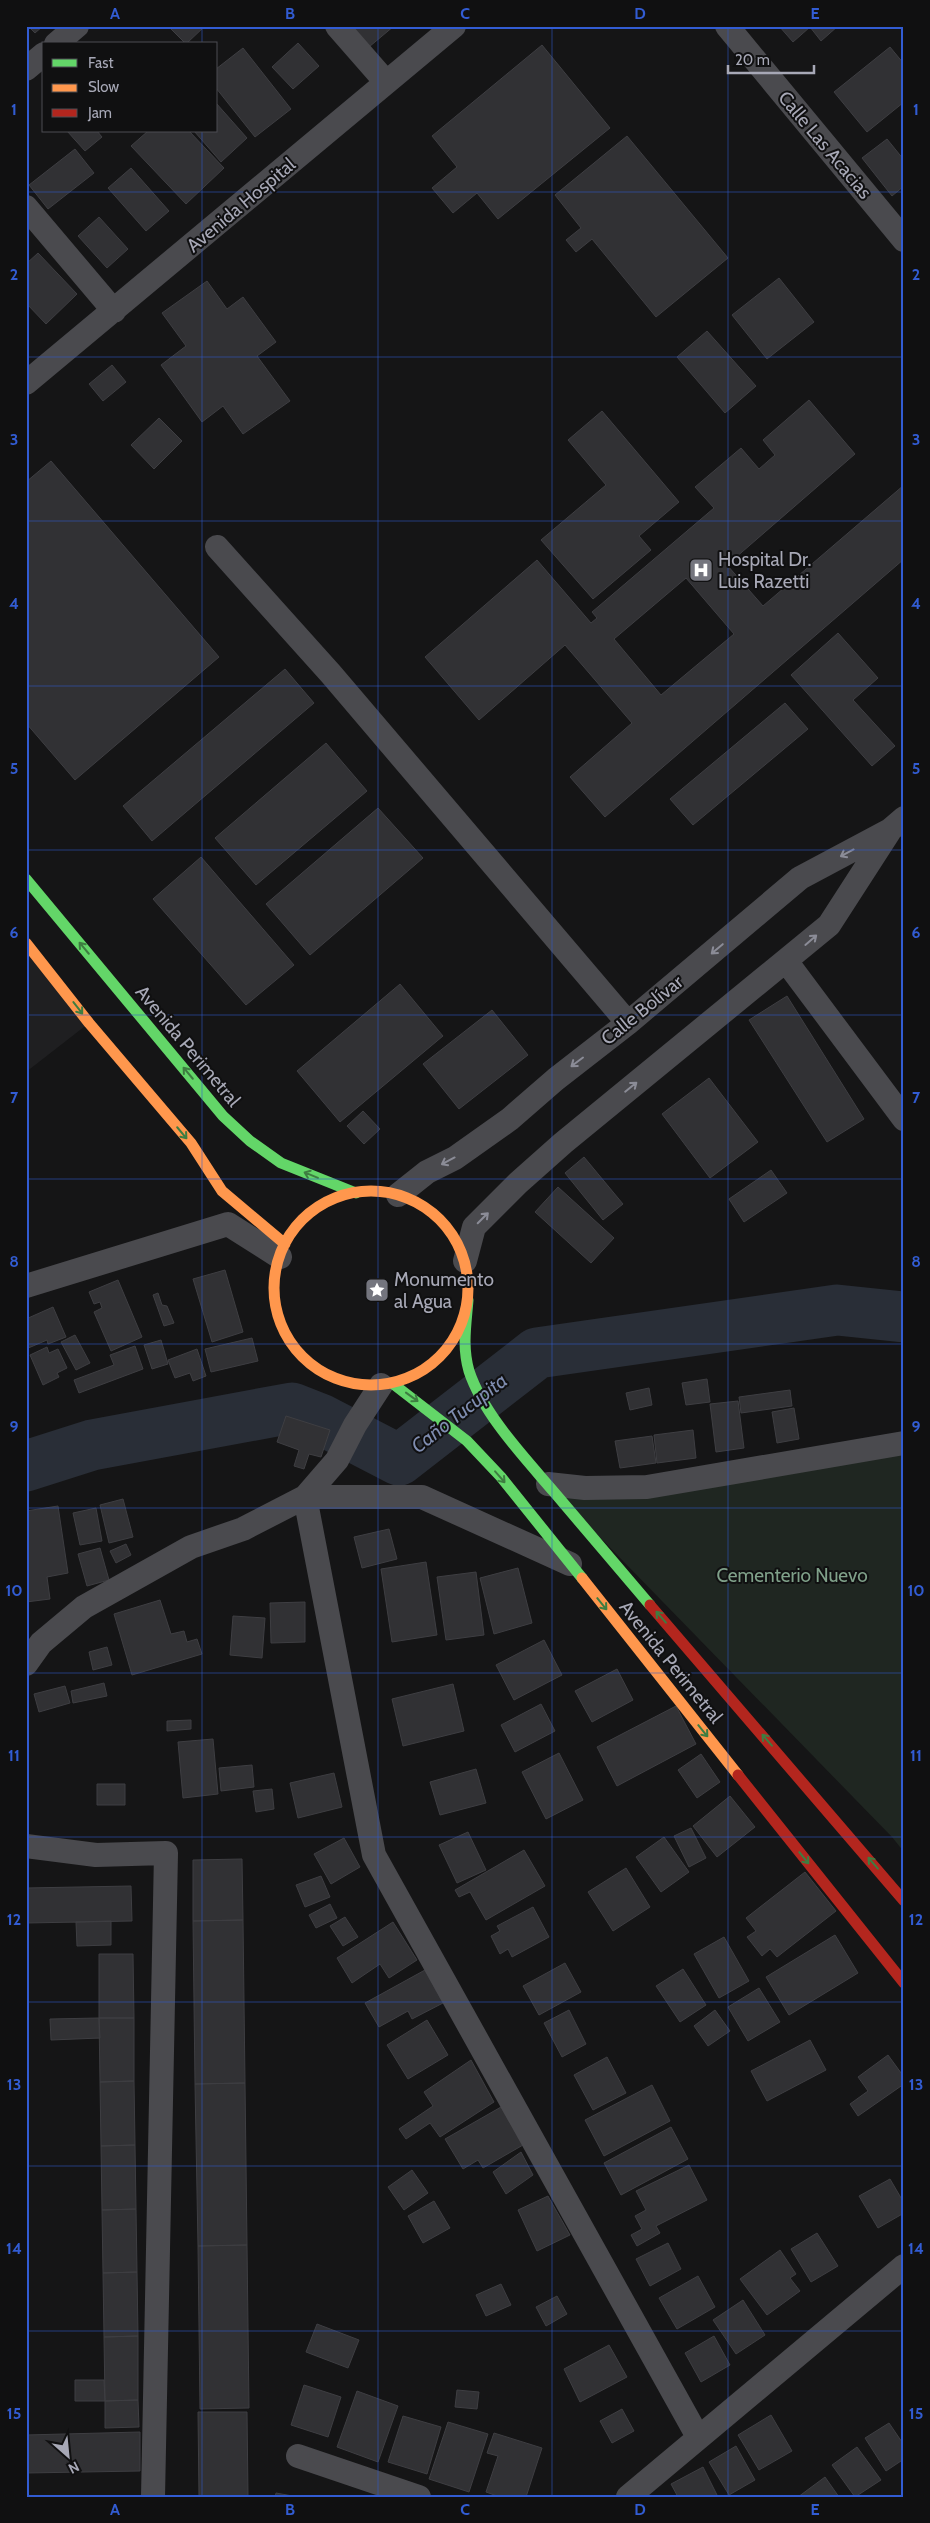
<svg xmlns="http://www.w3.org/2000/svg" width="930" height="2523" viewBox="0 0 930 2523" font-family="Cabin,sans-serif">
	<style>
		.built { fill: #1f1f21 }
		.green { fill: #1f2621 }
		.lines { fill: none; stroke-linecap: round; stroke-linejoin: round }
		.river { stroke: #292e37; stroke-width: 51 }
		.building { fill: #313134; stroke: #3e3e42; fill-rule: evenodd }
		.street { stroke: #4a4a4e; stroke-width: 24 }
		.fast { stroke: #63d668; stroke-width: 11 }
		.slow { stroke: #ff974d; stroke-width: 11 }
		.jam { stroke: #b3261e; stroke-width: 11 }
		.oneway { stroke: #8b8c97 }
		.oneway2 { stroke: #3e7d41 }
		.grid { fill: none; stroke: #325cd3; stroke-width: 1; stroke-opacity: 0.55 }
		.labels { text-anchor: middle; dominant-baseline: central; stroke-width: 4; stroke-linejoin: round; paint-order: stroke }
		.street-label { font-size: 19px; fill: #a7a8b6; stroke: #101011 }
		.poi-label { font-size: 19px; fill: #a7a8b6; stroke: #101011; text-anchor: start }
		.park-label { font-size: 19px; fill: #7fa089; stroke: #101011 }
		.water-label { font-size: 20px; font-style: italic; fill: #7f8db0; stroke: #101011 }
		.neatline { fill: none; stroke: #325cd3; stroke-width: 2 }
		.grid-label { font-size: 16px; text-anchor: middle; font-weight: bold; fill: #325cd3 }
	</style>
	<rect width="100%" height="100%" fill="#151516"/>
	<path class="built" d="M26,943L89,1023L26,1072Z"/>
	<path class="green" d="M904,1443V1852L892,1837L548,1484L585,1488Z"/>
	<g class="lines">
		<path class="river" d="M26,1466L92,1445L292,1408L320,1419L399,1460L537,1353L837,1310L904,1317"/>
	</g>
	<path class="building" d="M28,26H43L35,33Z
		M168,26H205L186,44Z
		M342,26H394L363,52Z
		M779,26H838L821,41L810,27L793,42Z
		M298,43L319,66L293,89L272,67Z
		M542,45L610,128L498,219L477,193L453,213L432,188L457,167L432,136Z
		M890,47L904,64V102L867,132L834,92Z
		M243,48L291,109L255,137L216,88V69Z
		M216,103L247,138L221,162L194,131H216Z
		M67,131H97L102,137L85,151Z
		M148,131H189L224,168L186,204L131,146Z
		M627,136L728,258L656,317L592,239L576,252L566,240L581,228L555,195Z
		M887,139L904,160V186L892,196L862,158Z
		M75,149L94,173L48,209L29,185Z
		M131,168L169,211L146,231L108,188Z
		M99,217L128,249L107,268L78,236Z
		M38,253L77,294L46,324L26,303V264Z
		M779,278L814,322L767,359L732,315Z
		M207,281L227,309L243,297L276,342L257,356L290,401L243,434L223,406L202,422L161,365L186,346L162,313Z
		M707,331L756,386L725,413L677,357Z
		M112,365L126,382L103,401L89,384Z
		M809,400L855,454L727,565L763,606L904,485V559L605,817L570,777L632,723L565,645L479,720L425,657L537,560L591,623L597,618L592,612L714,508L695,487L741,448L759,469L775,455L763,440ZM686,578L734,634L661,695L614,639Z
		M602,411L679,502L639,536L651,550L593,599L541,540L606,485L568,440Z
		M159,418L182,441L154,469L131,445Z
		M51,461L219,657L75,780L26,723V482Z
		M838,633L878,678L853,700L895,746L872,766L791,675Z
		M285,669L314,703L152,841L123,806Z
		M785,703L808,729L693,825L670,799Z
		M326,743L367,791L256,885L215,838Z
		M378,808L423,858L310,955L266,904Z
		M201,857L294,965L246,1005L153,899Z
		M400,984L443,1036L340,1122L297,1071Z
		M787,996L864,1119L827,1142L749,1020Z
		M492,1010L528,1055L459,1109L423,1064Z
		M709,1078L758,1142L710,1178L662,1114Z
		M363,1111L380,1129L364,1144L347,1126Z
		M584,1157L623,1204L603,1220L565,1173Z
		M771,1170L787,1193L744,1222L729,1199Z
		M558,1187L614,1238L591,1263L535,1212Z
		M225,1270L243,1332L212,1342L193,1279Z
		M118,1280L142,1337L111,1351L94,1312L102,1308L100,1302L94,1304L89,1292Z
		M158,1293L162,1305L167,1306L174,1323L164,1326L153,1295Z
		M53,1307L66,1337L48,1344L47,1340L26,1349V1319Z
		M75,1335L90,1363L76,1370L61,1342Z
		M252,1338L258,1361L211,1372L205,1349Z
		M161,1340L168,1364L152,1369L144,1345Z
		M135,1346L143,1369L79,1393L74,1380L114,1365L110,1355Z
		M47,1347L49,1353L58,1349L67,1368L57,1373L59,1377L43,1385L30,1355Z
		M197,1349L206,1376L193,1381L190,1373L175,1378L168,1360Z
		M707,1379L710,1402L686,1405L682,1383Z
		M649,1388L652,1405L630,1410L626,1393Z
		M790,1390L792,1406L741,1413L739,1397Z
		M738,1401L744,1448L716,1452L710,1404Z
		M794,1408L799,1439L777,1443L772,1412Z
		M286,1416L330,1430L321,1457L309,1454L304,1469L294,1466L299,1450L277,1442Z
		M693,1430L696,1458L657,1463L654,1435Z
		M652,1436L656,1463L620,1468L615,1441Z
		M123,1499L133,1537L109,1543L100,1505Z
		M58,1506L68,1573L47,1577L50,1599L26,1602V1511Z
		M96,1508L102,1541L80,1545L73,1513Z
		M389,1529L397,1559L362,1568L354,1537Z
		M126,1544L131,1555L116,1563L110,1551Z
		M100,1548L109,1580L87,1586L78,1554Z
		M426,1562L437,1635L392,1642L381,1569Z
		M518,1568L532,1623L494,1634L480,1578Z
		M476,1572L484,1635L446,1640L437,1577Z
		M160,1600L171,1634L184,1631L187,1642L197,1639L202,1654L132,1675L114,1614Z
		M305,1602V1642L271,1643L270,1603Z
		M233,1616L265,1618L262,1658L230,1655Z
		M544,1640L562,1675L514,1700L496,1665Z
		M107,1647L112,1665L93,1670L89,1652Z
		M617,1669L633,1700L592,1722L575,1691Z
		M104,1683L107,1696L73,1703L71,1691Z
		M453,1684L464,1731L403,1746L392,1699Z
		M65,1686L70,1703L39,1712L34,1694Z
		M541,1704L555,1731L515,1752L501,1725Z
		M676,1706L696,1744L617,1786L597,1747Z
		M191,1720V1729L167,1731V1721Z
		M213,1739L218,1794L183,1798L178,1742Z
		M559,1753L583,1800L546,1819L522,1772Z
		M701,1754L720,1782L697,1798L678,1770Z
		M252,1765L254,1787L221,1791L219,1768Z
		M476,1769L486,1803L440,1815L430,1782Z
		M334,1773L342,1807L298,1818L290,1783Z
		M97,1784H125V1805H97Z
		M272,1789L274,1809L256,1812L253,1791Z
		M730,1796L755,1827L717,1857L693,1826Z
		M691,1828L706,1858L689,1867L674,1836Z
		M468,1832L486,1870L457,1883L439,1845Z
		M664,1837L689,1872L661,1892L636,1857Z
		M344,1838L360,1867L331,1884L314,1854Z
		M524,1850L545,1886L486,1920L470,1892L459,1897L455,1890Z
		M242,1859L243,1920L193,1921V1860Z
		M626,1868L650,1907L613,1931L588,1892Z
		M805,1872L836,1911L777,1957L770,1949L762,1956L747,1937L756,1931L746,1918Z
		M321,1876L330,1897L305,1907L296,1885Z
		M131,1886L132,1921L26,1923V1888Z
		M330,1904L337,1918L316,1928L309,1915Z
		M533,1907L549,1937L512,1957L508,1949L500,1954L491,1936L500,1931L497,1926Z
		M345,1917L358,1937L343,1946L330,1926Z
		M243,1920L245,2083L195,2084L193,1921Z
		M111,1921V1945L77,1946L76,1922Z
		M393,1922L417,1960L389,1978L380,1964L352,1983L337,1958Z
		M835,1935L858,1973L789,2015L766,1977Z
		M724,1937L749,1981L719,1998L694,1954Z
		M99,1954H133L134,2018H99Z
		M565,1963L581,1992L539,2015L523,1986Z
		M683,1969L706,2005L680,2022L656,1986Z
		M425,1970L443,2003L412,2019L408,2011L379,2027L365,2003Z
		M759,1988L780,2022L748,2041L728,2007Z
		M569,2010L586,2044L562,2057L544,2023Z
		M715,2010L730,2031L708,2046L694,2026Z
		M99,2018L100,2038L51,2040L50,2019Z
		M99,2018H134V2081L100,2082Z
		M427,2020L448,2055L408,2079L387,2045Z
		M810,2040L826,2070L767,2101L751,2071Z
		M888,2055L904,2077V2084L858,2116L850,2104L868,2091L858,2077Z
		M607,2057L626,2093L593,2110L574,2075Z
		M471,2060L494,2102L440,2137L430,2123L406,2139L399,2129L433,2106L424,2092Z
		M134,2081L135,2145L101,2146L100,2082Z
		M245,2083L247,2245L198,2246L195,2084Z
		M652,2085L670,2121L604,2156L585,2120Z
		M501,2107L523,2145L483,2168L478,2160L463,2169L445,2139Z
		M671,2127L688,2159L621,2195L604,2163Z
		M135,2145L136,2209L102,2210L101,2146Z
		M521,2152L533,2175L506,2194L493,2172Z
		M689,2165L707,2200L656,2226L660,2233L637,2246L631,2235L642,2229L635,2216L646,2210L636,2191Z
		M412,2170L428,2193L404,2210L388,2187Z
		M890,2179L904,2203V2213L878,2228L859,2196Z
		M548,2196L570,2235L537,2251L518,2210Z
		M434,2201L450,2228L423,2243L408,2216Z
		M136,2209L137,2272L103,2273L102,2210Z
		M817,2233L838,2266L811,2282L791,2249Z
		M668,2243L681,2269L650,2286L636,2259Z
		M247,2245L249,2408L200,2409L198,2246Z
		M780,2250L796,2274L790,2278L800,2291L767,2315L740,2279Z
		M137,2272L138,2336L104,2337L103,2273Z
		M698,2276L715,2307L677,2329L659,2298Z
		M501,2284L511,2305L486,2316L476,2295Z
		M557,2296L567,2314L546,2326L536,2307Z
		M743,2300L765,2335L736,2354L713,2320Z
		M317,2324L359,2340L348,2368L306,2352Z
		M138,2336V2400L105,2401L104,2337Z
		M714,2336L730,2365L701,2382L685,2353Z
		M609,2345L627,2377L580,2402L564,2369Z
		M75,2380H104L105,2401H75Z
		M304,2385L341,2397L328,2437L291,2425Z
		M457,2390L479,2392L477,2409L455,2407Z
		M357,2391L398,2406L378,2462L337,2447Z
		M138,2400L139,2427L105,2428V2401Z
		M622,2409L634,2431L612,2443L600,2421Z
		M198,2412H247L248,2497H199Z
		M771,2415L792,2451L759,2470L738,2435Z
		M403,2416L441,2427L427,2474L388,2462Z
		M448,2422L488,2434L469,2492L429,2479Z
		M889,2423L904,2445V2459L886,2471L865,2438Z
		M140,2432V2471L26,2473V2435Z
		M494,2433L542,2448L526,2497H500L486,2492L498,2456L487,2453Z
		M736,2446L755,2480L729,2495L709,2462Z
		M857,2447L881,2480L855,2497L832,2465Z
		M703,2467L718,2497H678L671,2484Z
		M825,2477L839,2497H798Z
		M276,2493L298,2497H275Z"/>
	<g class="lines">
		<path class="street" d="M337,26L386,82
			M727,26L904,240
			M56,44L77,26
			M26,69L44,54
			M26,207L114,311
			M26,383L454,26
			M217,547L331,674L628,1023
			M786,961L904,1119
			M398,1195L427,1172L455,1158L510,1119L556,1079L628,1023L800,878L890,830L904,818
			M465,1261L474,1227L518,1183L563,1143L829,925L889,832
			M26,1286L228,1224L280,1257
			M548,1484L585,1488L647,1487L904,1443
			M570,1564L422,1497H305L374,1855L698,2437
			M26,1664L41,1643L84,1607L191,1547L243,1529L305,1497L337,1460L355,1425L381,1385
			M26,1846L96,1855L166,1853L153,2497
			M298,2456L419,2497
			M628,2497L904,2266"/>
		<path class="fast" d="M26,879L223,1116L250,1141L281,1163L356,1193
			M468,1300C466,1325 462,1347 469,1371C483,1414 525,1458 554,1492C586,1530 618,1567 650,1605
			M392,1383L467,1441L501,1477L582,1578"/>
		<path class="slow" d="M26,943L89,1023L191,1143L222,1191L285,1244
			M274 1288a97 97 0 1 1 194 0a97 97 0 1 1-194 0Z
			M582,1578L738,1775"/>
		<path class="jam" d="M650,1605L904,1901
			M738,1775L904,1983"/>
	</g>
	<defs><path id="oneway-shaft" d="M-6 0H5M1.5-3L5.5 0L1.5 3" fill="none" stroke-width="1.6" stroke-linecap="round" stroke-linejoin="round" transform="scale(1.25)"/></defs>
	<g class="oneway">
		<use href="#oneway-shaft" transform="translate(847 853) rotate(152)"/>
		<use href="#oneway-shaft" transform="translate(811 940) rotate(-41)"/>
		<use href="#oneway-shaft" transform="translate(717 949) rotate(140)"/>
		<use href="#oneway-shaft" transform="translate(577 1062) rotate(143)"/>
		<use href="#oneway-shaft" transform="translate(631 1087) rotate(-39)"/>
		<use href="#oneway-shaft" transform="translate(448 1161) rotate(152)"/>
		<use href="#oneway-shaft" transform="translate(483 1218) rotate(-45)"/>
	</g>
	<g class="oneway2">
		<use href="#oneway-shaft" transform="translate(84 948) rotate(-130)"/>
		<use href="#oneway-shaft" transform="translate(78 1008) rotate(52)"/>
		<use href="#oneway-shaft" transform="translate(188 1073) rotate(-130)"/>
		<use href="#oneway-shaft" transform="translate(182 1133) rotate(50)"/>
		<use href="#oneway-shaft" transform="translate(311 1175) rotate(-158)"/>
		<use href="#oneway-shaft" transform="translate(412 1397) rotate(36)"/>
		<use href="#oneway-shaft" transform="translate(500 1477) rotate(49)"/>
		<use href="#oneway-shaft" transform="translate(602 1604) rotate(51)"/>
		<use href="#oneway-shaft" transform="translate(661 1617) rotate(-131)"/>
		<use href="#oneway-shaft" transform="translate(703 1731) rotate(51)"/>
		<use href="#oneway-shaft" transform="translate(767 1740) rotate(-131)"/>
		<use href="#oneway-shaft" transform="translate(804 1858) rotate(51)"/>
		<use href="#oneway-shaft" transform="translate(873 1863) rotate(-131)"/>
	</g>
	<path class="grid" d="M202,26V44M378,26V2497M552,26V2497M728,26V2497M202,131V2497M26,192H904M26,357H904M26,521H904M26,686H904M26,850H904M26,1015H904M26,1179H904M26,1344H904M26,1508H904M26,1673H904M26,1837H904M26,2002H904M26,2166H904M26,2331H904"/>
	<defs>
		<g id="hospital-square" transform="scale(1.25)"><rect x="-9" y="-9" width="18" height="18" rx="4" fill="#74757e" stroke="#101011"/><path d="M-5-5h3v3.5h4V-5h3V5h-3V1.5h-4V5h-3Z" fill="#fff"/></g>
		<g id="sight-square" transform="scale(1.25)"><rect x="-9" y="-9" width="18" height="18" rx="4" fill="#74757e" stroke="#101011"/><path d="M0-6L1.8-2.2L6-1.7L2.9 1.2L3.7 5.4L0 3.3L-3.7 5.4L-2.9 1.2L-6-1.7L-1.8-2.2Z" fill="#fff"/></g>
	</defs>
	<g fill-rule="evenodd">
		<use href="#hospital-square" x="701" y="570"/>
		<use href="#sight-square" x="377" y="1290"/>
	</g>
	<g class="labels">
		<g class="street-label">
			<text transform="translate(825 145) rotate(50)">Calle Las Acacias</text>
			<text transform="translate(241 205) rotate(-40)">Avenida Hospital</text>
			<text transform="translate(642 1010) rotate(-39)">Calle Bolívar</text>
			<text transform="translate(188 1046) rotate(50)">Avenida Perimetral</text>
			<text transform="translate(671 1662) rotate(51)">Avenida Perimetral</text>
		</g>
		<g class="poi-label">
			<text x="718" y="559">Hospital Dr.<tspan x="718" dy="22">Luis Razetti</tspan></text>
			<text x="394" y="1279">Monumento<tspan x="394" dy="22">al Agua</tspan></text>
		</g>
		<g class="park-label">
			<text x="792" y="1575">Cementerio Nuevo</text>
		</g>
		<g class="water-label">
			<text transform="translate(459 1413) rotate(-38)">Caño Tucupita</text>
		</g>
	</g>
	<rect width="930" height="2523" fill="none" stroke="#101011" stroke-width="55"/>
	<rect x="42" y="42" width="175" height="90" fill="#101011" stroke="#4c4d53"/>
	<rect x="52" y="59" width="25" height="8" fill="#63d668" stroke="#4c4d53"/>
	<text x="88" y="68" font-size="15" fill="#a7a8b6">Fast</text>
	<rect x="52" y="84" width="25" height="8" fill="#ff974d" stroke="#4c4d53"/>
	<text x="88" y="92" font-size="15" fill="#a7a8b6">Slow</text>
	<rect x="52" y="109" width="25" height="8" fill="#b3261e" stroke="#4c4d53"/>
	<text x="88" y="118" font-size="15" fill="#a7a8b6">Jam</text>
	<g transform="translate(68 2456) rotate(153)" stroke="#101011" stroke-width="4" paint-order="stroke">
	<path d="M0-4L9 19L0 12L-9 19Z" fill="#a7a8b6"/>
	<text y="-8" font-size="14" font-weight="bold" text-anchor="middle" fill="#a7a8b6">N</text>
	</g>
	<path d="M728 65v8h86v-8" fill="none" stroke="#a7a8b6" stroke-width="2.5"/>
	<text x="735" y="65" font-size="15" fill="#a7a8b6" stroke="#101011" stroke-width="4" paint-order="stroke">20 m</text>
	<rect x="28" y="28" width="874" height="2468" class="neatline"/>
	<g class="grid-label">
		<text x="115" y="19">A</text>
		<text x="290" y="19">B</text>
		<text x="465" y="19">C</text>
		<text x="640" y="19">D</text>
		<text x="815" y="19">E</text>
		<text x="14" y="115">1</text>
		<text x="916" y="115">1</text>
		<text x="14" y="280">2</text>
		<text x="916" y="280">2</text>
		<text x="14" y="445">3</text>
		<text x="916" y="445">3</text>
		<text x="14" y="609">4</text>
		<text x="916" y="609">4</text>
		<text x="14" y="774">5</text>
		<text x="916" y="774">5</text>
		<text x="14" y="938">6</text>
		<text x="916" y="938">6</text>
		<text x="14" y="1103">7</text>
		<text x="916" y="1103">7</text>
		<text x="14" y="1267">8</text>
		<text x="916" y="1267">8</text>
		<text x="14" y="1432">9</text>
		<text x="916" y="1432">9</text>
		<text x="14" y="1596">10</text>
		<text x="916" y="1596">10</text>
		<text x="14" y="1761">11</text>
		<text x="916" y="1761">11</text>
		<text x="14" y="1925">12</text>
		<text x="916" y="1925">12</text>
		<text x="14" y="2090">13</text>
		<text x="916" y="2090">13</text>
		<text x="14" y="2254">14</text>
		<text x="916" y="2254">14</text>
		<text x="14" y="2419">15</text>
		<text x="916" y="2419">15</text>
		<text x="115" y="2515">A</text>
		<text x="290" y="2515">B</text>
		<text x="465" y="2515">C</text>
		<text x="640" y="2515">D</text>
		<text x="815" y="2515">E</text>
	</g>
</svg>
